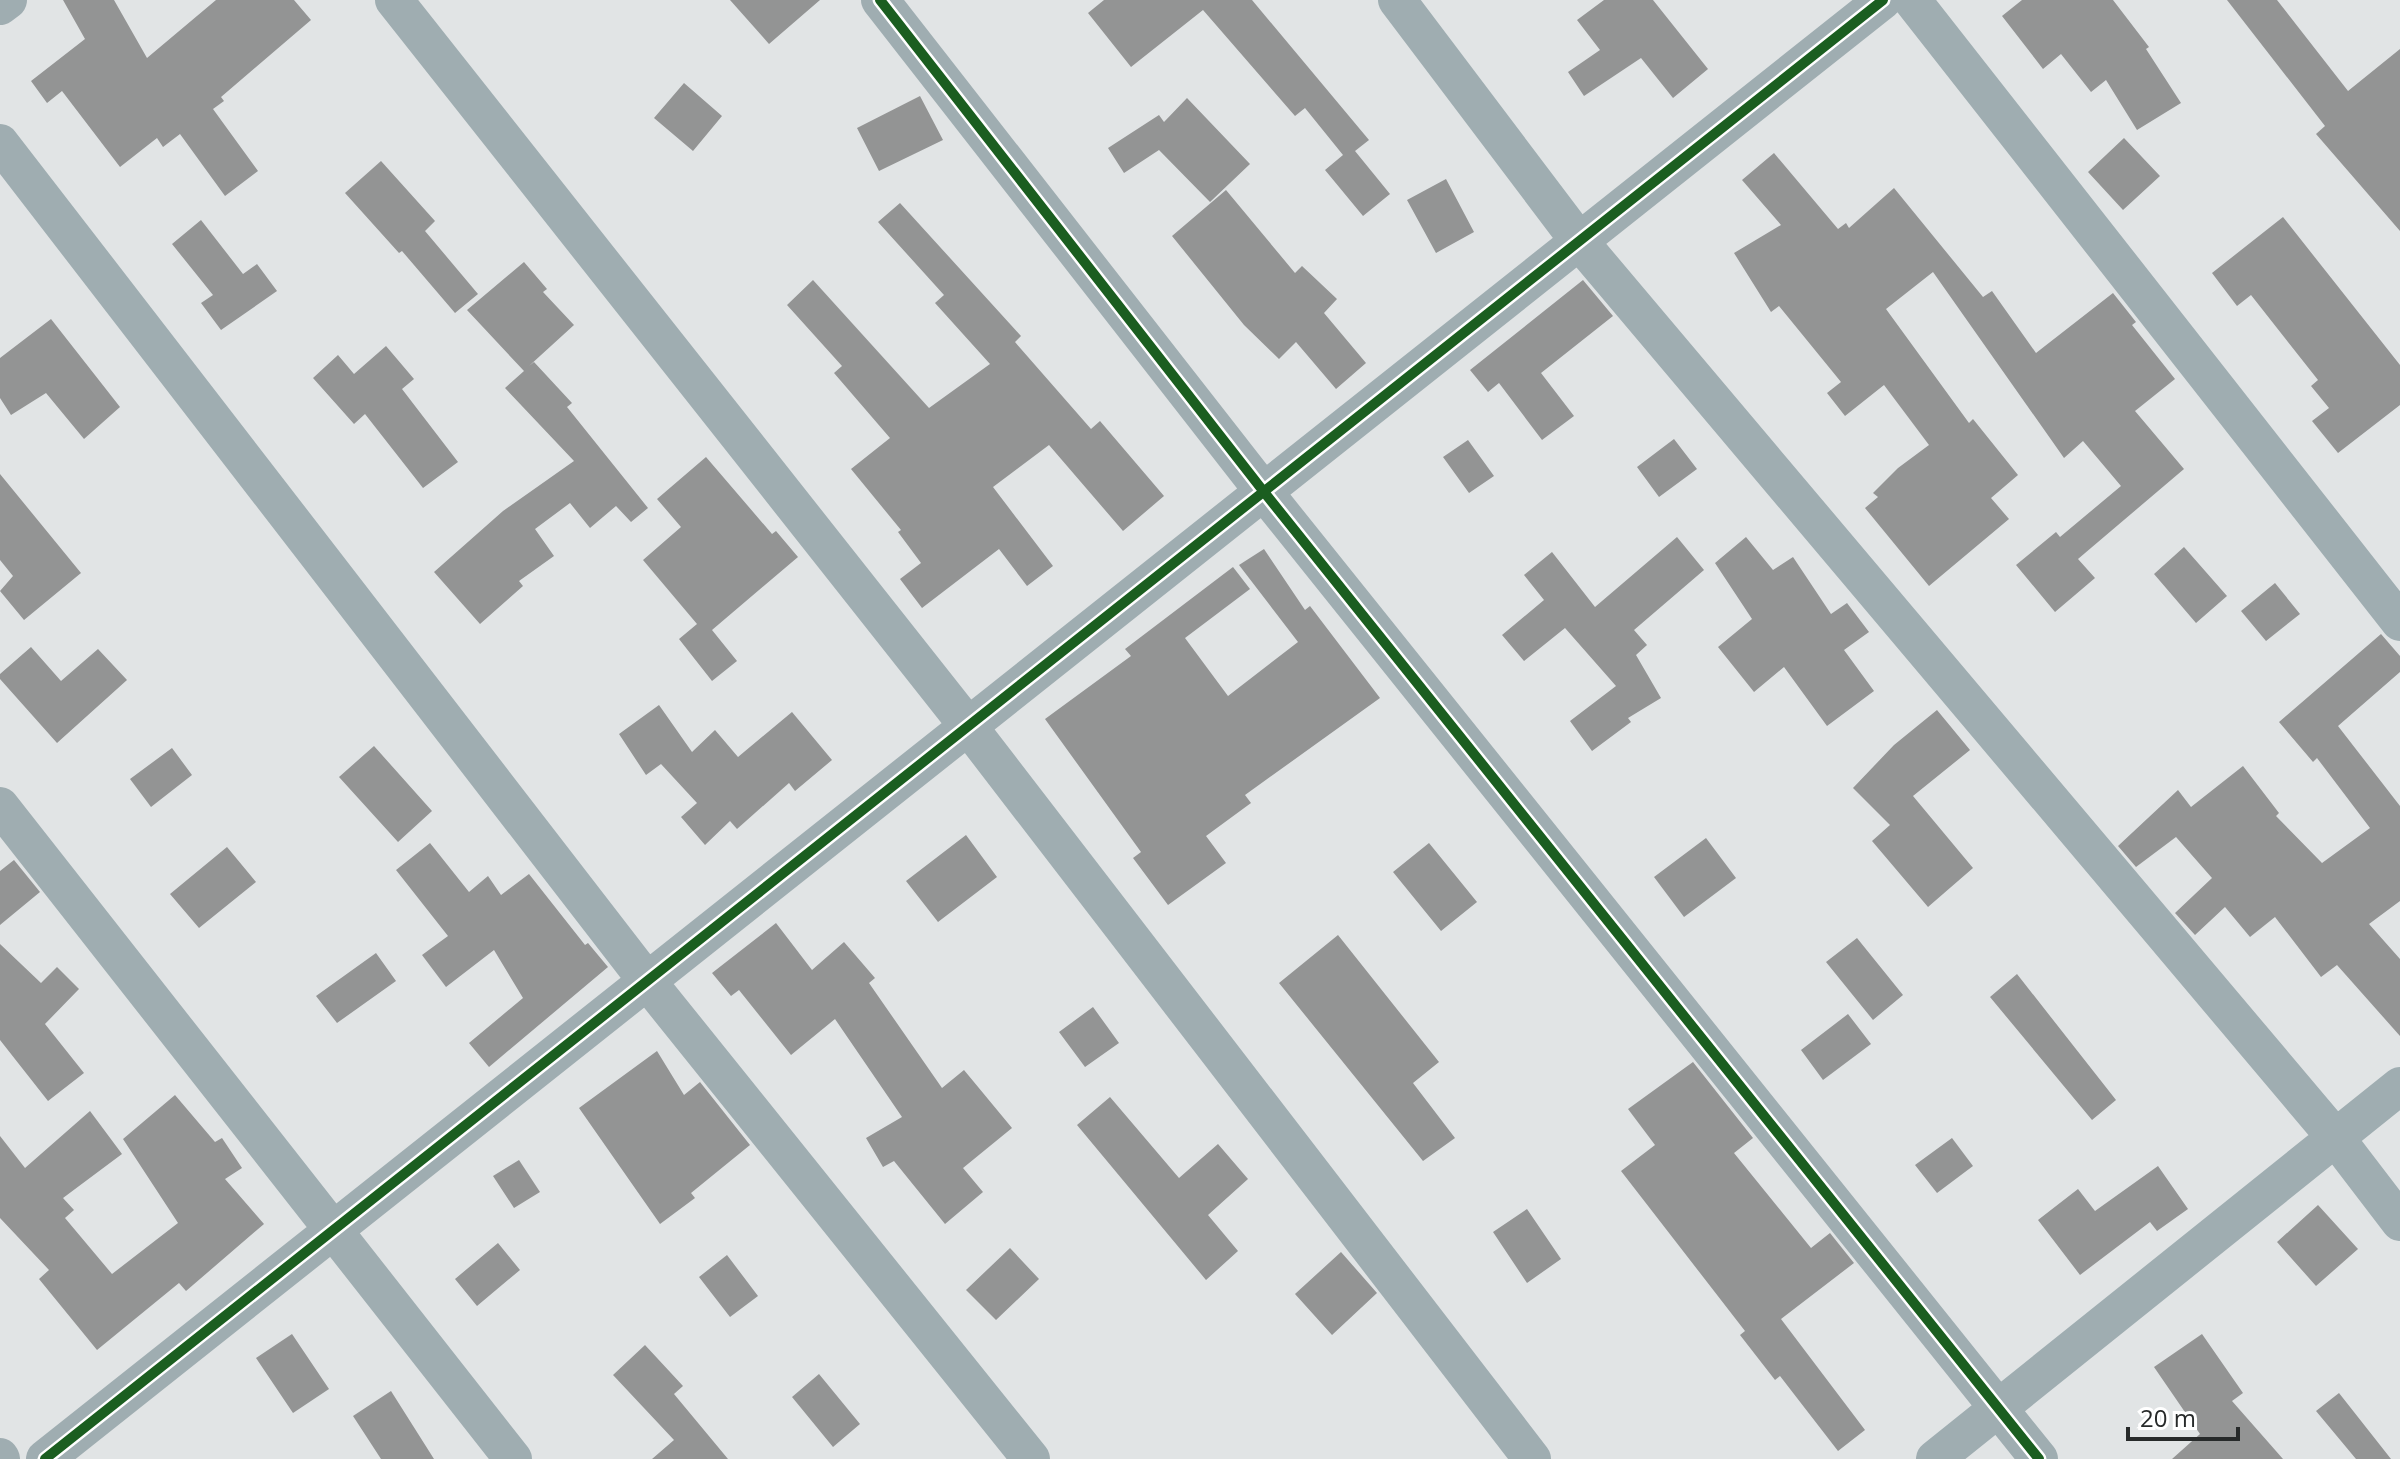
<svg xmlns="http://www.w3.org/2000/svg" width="2400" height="1459" viewBox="0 0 2400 1459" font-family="'Open Sans',sans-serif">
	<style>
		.building { fill: #939494 }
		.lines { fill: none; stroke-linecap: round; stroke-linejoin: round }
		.minor { stroke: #9fadb1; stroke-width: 38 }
		.cycleway-casing { stroke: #fff; stroke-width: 15 }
		.cycleway { stroke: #1b5e20; stroke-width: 10 }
	</style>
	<rect width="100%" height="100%" fill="#e1e4e5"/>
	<path class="building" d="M63,0H114L147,58L216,0H294L311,20L221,97L224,101L213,109L258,171L225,196L180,134L163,147L157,138L120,167L62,91L47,103L31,81L85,39Z
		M730,0H820L769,44Z
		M1104,0H1252L1369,140L1355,151L1390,194L1363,216L1325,170L1343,155L1305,108L1295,116L1203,10L1131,67L1088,13Z
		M1604,0H1653L1708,69L1673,98L1641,58L1584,96L1568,72L1600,50L1577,20Z
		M2022,0H2113L2149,47L2146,49L2181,103L2137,130L2106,80L2091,92L2061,54L2043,69L2002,16Z
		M2227,0H2277L2348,91L2400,49V231L2316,134L2325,126Z
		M684,83L722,116L693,151L654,118Z
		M920,96L943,140L879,171L857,128Z
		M1187,98L1250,164L1210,202L1159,150L1124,173L1108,148L1159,115L1164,122Z
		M2124,138L2160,176L2123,210L2088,172Z
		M1774,153L1838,229L1846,223L1849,228L1894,188L1983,297L1992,291L2036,353L2113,293L2136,322L2132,325L2175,379L2135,411L2184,469L2078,559L2095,578L2055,612L2016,565L2056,532L2060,537L2121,486L2083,441L2064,458L1933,272L1886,309L1969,423L1973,419L2018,475L1991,498L2009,519L1929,586L1865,508L1878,497L1873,493L1898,468L1929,445L1884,385L1845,416L1827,393L1841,382L1779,306L1771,312L1734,253L1781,225L1742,180Z
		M381,161L435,221L425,231L478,294L455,313L402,251L399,253L345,193Z
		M1446,179L1474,232L1436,253L1407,200Z
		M1226,190L1295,273L1302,266L1337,299L1324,313L1366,363L1336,389L1296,342L1279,359L1244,325L1172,236Z
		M900,203L1021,336L1015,342L1091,429L1100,421L1164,496L1123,531L1049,445L993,487L1053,566L1027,586L999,549L922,608L900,579L921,563L898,532L901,530L851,469L890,438L834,373L842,366L787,305L813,280L929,408L990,364L935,303L944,295L878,222Z
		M2283,217L2400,365V405L2338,453L2312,421L2329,408L2311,386L2318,380L2251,295L2237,306L2212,273Z
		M201,220L243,274L257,264L277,291L221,330L201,303L213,295L172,244Z
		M524,262L547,289L543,292L574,325L529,366L534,362L572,403L567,407L648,508L631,522L616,506L590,528L570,503L535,529L554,556L519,581L523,586L480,624L434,572L503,511L574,461L505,388L524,371L467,310Z
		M1583,280L1613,316L1541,373L1574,416L1542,440L1499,383L1488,392L1470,370Z
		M51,319L120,407L84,439L46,393L11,415L0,398V358Z
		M386,346L414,379L402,389L458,462L423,488L365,414L354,424L313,378L338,355L354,374Z
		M1674,439L1697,469L1659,497L1637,467Z
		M1468,440L1494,476L1469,493L1443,457Z
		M706,457L772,534L776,531L798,557L712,630L737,661L712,681L679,639L697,624L643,560L681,527L657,499Z
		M0,474L81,573L24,620L0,591L13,576L0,560Z
		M1677,537L1704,570L1634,630L1647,645L1636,655L1661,698L1628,718L1631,722L1592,751L1570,721L1616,686L1565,628L1524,661L1502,635L1544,600L1524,575L1552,552L1595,607Z
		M1746,537L1773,570L1793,557L1831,614L1847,603L1869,632L1844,650L1874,691L1827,726L1784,667L1754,692L1718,647L1752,619L1715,563Z
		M2184,547L2227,596L2196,623L2154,574Z
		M1264,549L1305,610L1310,606L1380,698L1245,795L1251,803L1206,836L1226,863L1168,905L1133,858L1141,852L1045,719L1131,656L1125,649L1233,567L1250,589L1185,638L1228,696L1298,642L1239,565Z
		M2275,583L2300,614L2266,641L2241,611Z
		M2381,634L2400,656V672L2338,726L2400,806V901L2369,924L2400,959V1036L2337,965L2321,977L2275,917L2250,937L2225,907L2195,935L2175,913L2212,878L2176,837L2136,867L2118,846L2178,790L2191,807L2243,766L2279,813L2276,816L2322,863L2370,828L2317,758L2313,762L2279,722Z
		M31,647L61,681L98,649L127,680L57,743L0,679V674Z
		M659,705L692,752L715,730L738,757L792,712L832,760L795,791L789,783L737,829L730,821L705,845L681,817L697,803L661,764L646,775L619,734Z
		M1937,710L1970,750L1913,796L1973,868L1928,907L1872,841L1890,825L1853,788L1894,745Z
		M374,746L432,811L398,842L339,777Z
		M172,748L192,775L151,807L130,779Z
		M966,835L997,877L938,922L906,881Z
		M1706,838L1736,878L1684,917L1654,877Z
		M430,843L469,892L488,876L501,895L529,874L585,945L588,943L608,967L489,1067L469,1043L523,998L494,950L446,987L422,955L448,936L396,870Z
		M1429,843L1477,902L1441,931L1393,872Z
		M227,847L256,882L199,928L170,894Z
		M14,860L40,892L0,925V871Z
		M776,923L812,970L844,942L875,978L869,983L942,1088L964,1070L1012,1128L963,1168L983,1192L945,1224L894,1161L883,1167L866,1138L902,1117L835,1019L791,1055L739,990L731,996L712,973Z
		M1338,935L1439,1062L1413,1083L1455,1138L1423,1161L1279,983Z
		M1857,938L1903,995L1873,1020L1826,962Z
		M0,944L41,983L57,967L79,989L45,1024L84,1073L48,1101L0,1040Z
		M376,953L396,981L337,1023L316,996Z
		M2017,974L2116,1100L2092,1120L1990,997Z
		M1093,1007L1119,1043L1085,1067L1059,1032Z
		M1848,1014L1871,1044L1823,1080L1801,1050Z
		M657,1051L684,1095L700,1082L750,1145L691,1193L695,1198L660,1224L579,1108Z
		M1693,1062L1753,1138L1734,1153L1811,1248L1830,1233L1854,1263L1781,1319L1865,1430L1838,1451L1780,1376L1775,1380L1740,1335L1745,1331L1621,1171L1655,1145L1628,1109Z
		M175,1095L215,1142L222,1138L242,1168L225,1179L264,1224L186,1291L179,1283L97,1350L39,1279L49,1270L0,1218V1136L25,1168L90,1111L122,1154L63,1198L74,1210L65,1218L112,1274L178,1223L123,1139Z
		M1110,1097L1179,1178L1218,1144L1248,1179L1208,1215L1238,1251L1206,1280L1077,1125Z
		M1952,1138L1973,1166L1937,1193L1915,1165Z
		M519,1160L540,1192L514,1208L493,1176Z
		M2158,1166L2188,1209L2157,1231L2150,1222L2080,1275L2038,1220L2078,1189L2095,1211Z
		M2318,1205L2358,1249L2316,1286L2277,1242Z
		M1527,1209L1561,1259L1527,1283L1493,1232Z
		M498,1243L520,1270L477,1306L455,1279Z
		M1010,1248L1039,1279L996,1320L966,1290Z
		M1341,1252L1377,1293L1332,1335L1295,1294Z
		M727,1255L758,1296L730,1317L699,1277Z
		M292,1334L329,1389L293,1413L256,1358Z
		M2202,1334L2243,1393L2232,1401L2283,1459H2172L2200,1434L2154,1367Z
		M645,1345L683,1386L674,1394L728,1459H652L674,1440L613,1375Z
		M819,1374L860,1424L833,1447L792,1397Z
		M391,1391L434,1459H381L353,1416Z
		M2339,1393L2391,1459H2356L2316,1411Z"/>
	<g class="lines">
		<path class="minor" d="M394,0L968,726L1532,1459
			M880,0L1264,492L2039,1459
			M1397,0L1579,241L2335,1137L2400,1222
			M1912,0L2400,622
			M0,6L8,0
			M0,143L647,981L1031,1459
			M0,806L513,1459
			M0,1457L1,1459
			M45,1459L1883,0
			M1935,1459L2400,1086"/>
		<g class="cycleway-casing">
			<path id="cycleway" d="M880,0L1264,492L2039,1459
				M45,1459L1883,0"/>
		</g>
		<use href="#cycleway" class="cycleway"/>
	</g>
	<path d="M2128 1427v12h110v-12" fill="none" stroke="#272a2a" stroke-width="4"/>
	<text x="2140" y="1427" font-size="24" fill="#272a2a" stroke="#ffffff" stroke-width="6" paint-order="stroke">20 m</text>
</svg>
